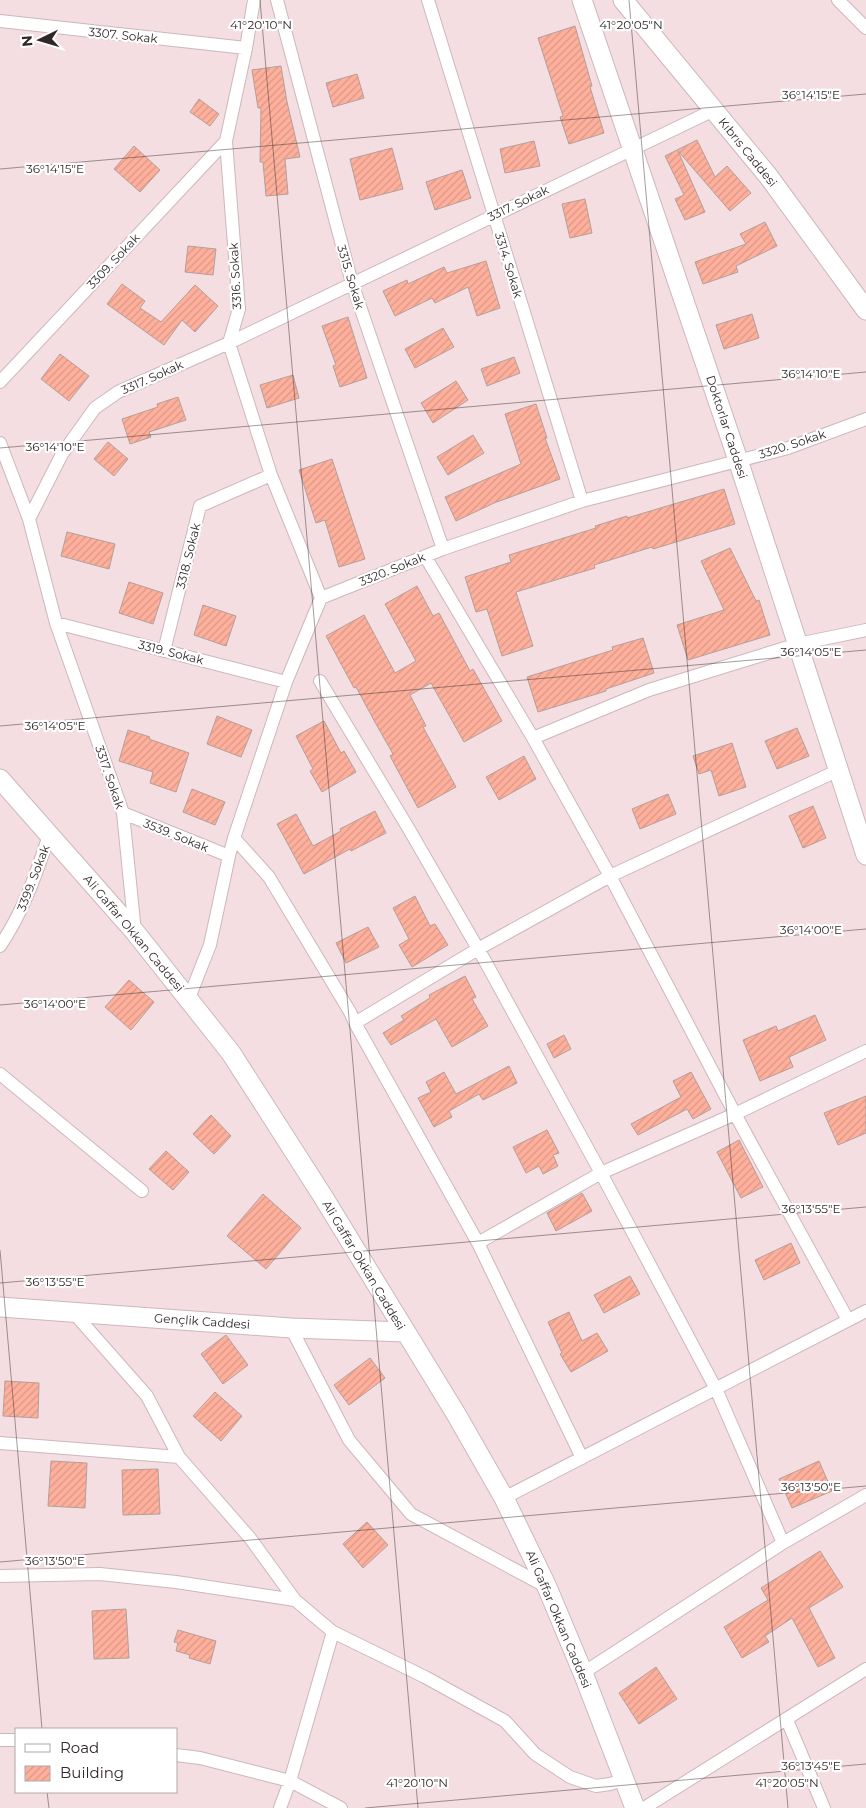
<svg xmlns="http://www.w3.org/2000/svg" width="866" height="1808" viewBox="0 0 866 1808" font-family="Montserrat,sans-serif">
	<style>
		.building { fill: url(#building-hatch); stroke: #b39f9a }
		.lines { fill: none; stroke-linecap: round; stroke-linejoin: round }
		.street-casing { stroke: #ccb7bb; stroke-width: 14 }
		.secondary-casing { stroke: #ccb7bb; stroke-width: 21 }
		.street { stroke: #fff; stroke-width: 12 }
		.secondary { stroke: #fff; stroke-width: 19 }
		.ticks { fill: none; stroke: #302729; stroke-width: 1; stroke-opacity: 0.45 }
		.labels { text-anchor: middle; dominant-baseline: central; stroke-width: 4.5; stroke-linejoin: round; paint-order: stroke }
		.street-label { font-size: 12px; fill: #302729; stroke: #fff }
		.ticks-label { font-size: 12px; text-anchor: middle; fill: #302729; stroke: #fff; stroke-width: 4.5; stroke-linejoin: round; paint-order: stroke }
	</style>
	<defs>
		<pattern id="building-hatch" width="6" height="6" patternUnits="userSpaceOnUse" patternTransform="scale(1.25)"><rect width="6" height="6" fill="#feb09c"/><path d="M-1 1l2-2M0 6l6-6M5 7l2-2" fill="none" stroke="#da9786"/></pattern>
	</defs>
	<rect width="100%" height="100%" fill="#f4dee2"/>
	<path class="building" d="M575,26L592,86L590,87L604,133L569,144L560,117L563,116L538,38Z
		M281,66L287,102L300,157L285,159L288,194L266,196L263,162H260L261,108H258L252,70Z
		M357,74L364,98L333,107L326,83Z
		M199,99L219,114L210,126L190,112Z
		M697,140L715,177L727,166L751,193L730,211L678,151L705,212L685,220L675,199L684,195L665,156Z
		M534,141L540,166L505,173L500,149Z
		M134,146L160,170L140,192L114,169Z
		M392,148L403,189L360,200L350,159Z
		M462,170L471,198L435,210L426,182Z
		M585,199L592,233L570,238L562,204Z
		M765,222L777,246L736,266L738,272L703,284L695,262L746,244L740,234Z
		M188,246L216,249L213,275L185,272Z
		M486,261L500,308L477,316L468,287L435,303L432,298L395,316L383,291L407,280L408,284L444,267L447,273Z
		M122,284L145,301L140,308L161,322L195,285L218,306L195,332L182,320L164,345L107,304Z
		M752,314L759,338L724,349L716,325Z
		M348,317L367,378L340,387L333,366L336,365L322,326Z
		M443,328L454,347L415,368L405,349Z
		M60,354L89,376L69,401L41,379Z
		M514,357L520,373L487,386L481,369Z
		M293,375L299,398L267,408L260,385Z
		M456,381L468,400L433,423L421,403Z
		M178,397L186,420L149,432L151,437L130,444L122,419L158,407L157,404Z
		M536,404L547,438H545L560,479L494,503L456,521L445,497L521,464L505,414Z
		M473,435L484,453L448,475L437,457Z
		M108,442L128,459L114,476L94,459Z
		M332,459L365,559L339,567L325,520L316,523L299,470Z
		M724,489L735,524L653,549L652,547L594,565L595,568L516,592L533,646L502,656L487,609L476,612L465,577L511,562L509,555L596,528L595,526L627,516V518Z
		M67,532L115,544L109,569L61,556Z
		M730,548L756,601L759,600L770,635L688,660L677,625L724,610L701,561Z
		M129,582L163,593L153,624L119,613Z
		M417,586L433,616L439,613L470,671L473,669L502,721L464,742L431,683L410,695L426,726L423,727L456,787L418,808L390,756L393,754L376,724L356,687L354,688L326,636L364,615L395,673L416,661L385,604Z
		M203,605L236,616L226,646L194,635Z
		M643,638L654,673L606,689V691L538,712L527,677L613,650L612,647Z
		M217,716L252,730L241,757L207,744Z
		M324,721L341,753L344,751L356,772L322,792L310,771L313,769L296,736Z
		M797,728L809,756L777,769L765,741Z
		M128,730L150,737L149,739L189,753L176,792L150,783L153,772L119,761Z
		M732,743L746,787L719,796L711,770L699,774L693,756Z
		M524,756L536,779L499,800L486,777Z
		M192,789L225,802L215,825L183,812Z
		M668,794L676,814L640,829L632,809Z
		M813,806L826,838L803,848L789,816Z
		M375,811L386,833L351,851L350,849L304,874L277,824L296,814L313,846L341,831L340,829Z
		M415,896L430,926L435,924L448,945L412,967L399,945L409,939L393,908Z
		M368,927L379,947L346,963L336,943Z
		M465,976L476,997L472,999L488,1026L452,1047L436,1019L391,1045L383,1033L404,1020L401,1016L430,998L429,995Z
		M129,980L154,1002L131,1030L105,1007Z
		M815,1015L826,1040L789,1057L793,1067L760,1081L743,1040L776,1026L778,1031Z
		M564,1035L571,1049L554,1058L547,1044Z
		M509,1066L517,1083L483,1100L479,1094L449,1111L452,1117L434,1127L418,1098L431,1092L426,1082L444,1072L456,1094Z
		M691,1072L711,1109L693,1119L687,1109L638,1135L631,1124L681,1097L673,1081Z
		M866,1096V1133L838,1145L824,1113Z
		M211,1115L231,1136L214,1154L193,1134Z
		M547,1130L559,1153L553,1155L558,1166L543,1174L539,1166L526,1173L513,1147Z
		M739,1140L763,1187L741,1198L717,1152Z
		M166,1151L189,1172L173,1190L149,1169Z
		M582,1193L592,1211L556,1231L547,1213Z
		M263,1194L301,1228L266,1269L227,1236Z
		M791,1243L800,1263L764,1280L755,1260Z
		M630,1276L640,1294L604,1313L594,1295Z
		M569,1312L582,1341L597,1333L608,1351L571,1372L560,1354L562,1353L548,1322Z
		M226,1335L248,1365L223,1384L201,1354Z
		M370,1358L385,1378L349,1405L334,1385Z
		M5,1381L39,1383L38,1418L3,1416Z
		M215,1392L242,1416L221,1441L193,1416Z
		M51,1461L87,1463L85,1508L48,1506Z
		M819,1461L832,1491L792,1508L779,1479Z
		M158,1469L160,1514L123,1515L122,1470Z
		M367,1522L388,1545L363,1568L343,1544Z
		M820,1551L843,1587L809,1608L835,1658L818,1667L792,1618L765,1636L769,1642L742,1658L724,1627L768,1600L761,1588Z
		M126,1609L129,1658L94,1659L92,1611Z
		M178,1630L216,1641L210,1664L189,1658L190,1655L176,1651L178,1643L174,1642Z
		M656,1667L677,1699L639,1724L619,1693Z"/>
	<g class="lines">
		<g class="street-casing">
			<path id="street" d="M254,0L246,48L226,141L239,309L229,343L271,475L321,598
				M277,0L352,283L443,549
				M428,0L582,501
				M838,0L866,28
				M0,21L246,48
				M0,382L226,141
				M0,443L29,519
				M425,556L533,738L610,876L735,1114L848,1320
				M56,623L286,682
				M164,651L200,506L271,475
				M320,681L410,831L485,961L601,1173L716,1389L783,1543
				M533,738L649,690L798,644L866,630
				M123,813L229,856
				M234,838L269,877L350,1012L355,1023L478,1243L582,1458
				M135,932L123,813L56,623L29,519L62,454L95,408L118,392L229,343L714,110
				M0,946C23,912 36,875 49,835
				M189,998L210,945L229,856L234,838L286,682L321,598L443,549L582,501L788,448L866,419
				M355,1023L478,949L610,876L839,770
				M0,1074L142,1191
				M478,1243L601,1173L735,1114L866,1051
				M73,1312L147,1396L179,1457L250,1538L295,1600L333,1632L425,1677L505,1721L535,1754L570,1777L596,1786L610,1784L623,1780
				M291,1328L349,1440L411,1514L547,1587
				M0,1443L179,1457
				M504,1498L866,1311
				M0,1576L100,1574L176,1582L295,1600
				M583,1673L783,1543L866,1495
				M787,1720L824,1808
				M0,1740H16
				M176,1755L200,1758L290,1781L341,1808
				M280,1808L290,1781L333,1632
				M644,1808L866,1669"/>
		</g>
		<g class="secondary-casing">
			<path id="secondary" d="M582,0L738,460L866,855
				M623,0L769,177L866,310
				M0,779L135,932L231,1053L322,1195L456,1414L504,1498L547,1587L583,1673L635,1808
				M0,1307L291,1328L405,1332"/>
		</g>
		<use href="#street" class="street"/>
		<use href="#secondary" class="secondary"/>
	</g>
	<path class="ticks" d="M260,0L418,1808M629,0L788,1808M0,169L866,94M0,448L866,372M0,726L866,650M0,1005L866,929M0,1250L42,1729M0,1283L866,1207M0,1562L866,1486M47,1792L49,1808M365,1808L866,1764"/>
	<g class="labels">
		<g class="street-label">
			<text transform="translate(123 35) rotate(6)">3307. Sokak</text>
			<text transform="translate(748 152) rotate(51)">Kıbrıs Caddesi</text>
			<text transform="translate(518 203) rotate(-26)">3317. Sokak</text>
			<text transform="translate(113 261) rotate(-47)">3309. Sokak</text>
			<text transform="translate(509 265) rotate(73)">3314. Sokak</text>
			<text transform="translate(235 276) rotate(-93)">3316. Sokak</text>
			<text transform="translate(351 277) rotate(73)">3315. Sokak</text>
			<text transform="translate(152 377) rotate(-24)">3317. Sokak</text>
			<text transform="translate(727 427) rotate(72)">Doktorlar Caddesi</text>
			<text transform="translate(792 444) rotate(-18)">3320. Sokak</text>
			<text transform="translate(188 556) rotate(-76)">3318. Sokak</text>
			<text transform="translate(392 569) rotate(-22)">3320. Sokak</text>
			<text transform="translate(171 652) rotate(14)">3319. Sokak</text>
			<text transform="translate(110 777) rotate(71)">3317. Sokak</text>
			<text transform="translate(176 835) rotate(22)">3539. Sokak</text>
			<text transform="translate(33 878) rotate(-69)">3399. Sokak</text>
			<text transform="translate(134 933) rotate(50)">Ali Gaffar Okkan Caddesi</text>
			<text transform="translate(364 1265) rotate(59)">Ali Gaffar Okkan Caddesi</text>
			<text transform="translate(202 1321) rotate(4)">Gençlik Caddesi</text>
			<text transform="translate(559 1619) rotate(67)">Ali Gaffar Okkan Caddesi</text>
		</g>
	</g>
	<g class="ticks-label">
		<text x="261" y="29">41°20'10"N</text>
		<text x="631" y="29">41°20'05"N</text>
		<text x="811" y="99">36°14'15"E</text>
		<text x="55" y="173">36°14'15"E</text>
		<text x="811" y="378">36°14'10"E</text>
		<text x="55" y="451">36°14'10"E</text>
		<text x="811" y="656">36°14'05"E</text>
		<text x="55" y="730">36°14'05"E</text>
		<text x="811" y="934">36°14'00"E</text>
		<text x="55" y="1008">36°14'00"E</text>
		<text x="811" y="1213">36°13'55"E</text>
		<text x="55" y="1286">36°13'55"E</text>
		<text x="811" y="1491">36°13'50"E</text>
		<text x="55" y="1565">36°13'50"E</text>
		<text x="811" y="1770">36°13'45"E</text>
		<text x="417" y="1787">41°20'10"N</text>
		<text x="787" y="1787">41°20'05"N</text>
	</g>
	<rect x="15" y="1728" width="162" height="65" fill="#ffffff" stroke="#aca9a9"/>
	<rect x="25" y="1744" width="25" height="8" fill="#ffffff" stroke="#aca9a9"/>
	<text x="60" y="1753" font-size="15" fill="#302729">Road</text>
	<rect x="25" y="1766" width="25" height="15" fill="url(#building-hatch)" stroke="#aca9a9"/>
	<text x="60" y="1778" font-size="15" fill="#302729">Building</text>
	<g transform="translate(40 40) rotate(265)" stroke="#ffffff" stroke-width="4" paint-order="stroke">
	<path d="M0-4L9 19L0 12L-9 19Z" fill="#302729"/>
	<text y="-8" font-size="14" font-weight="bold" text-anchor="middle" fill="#302729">N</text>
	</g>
</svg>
